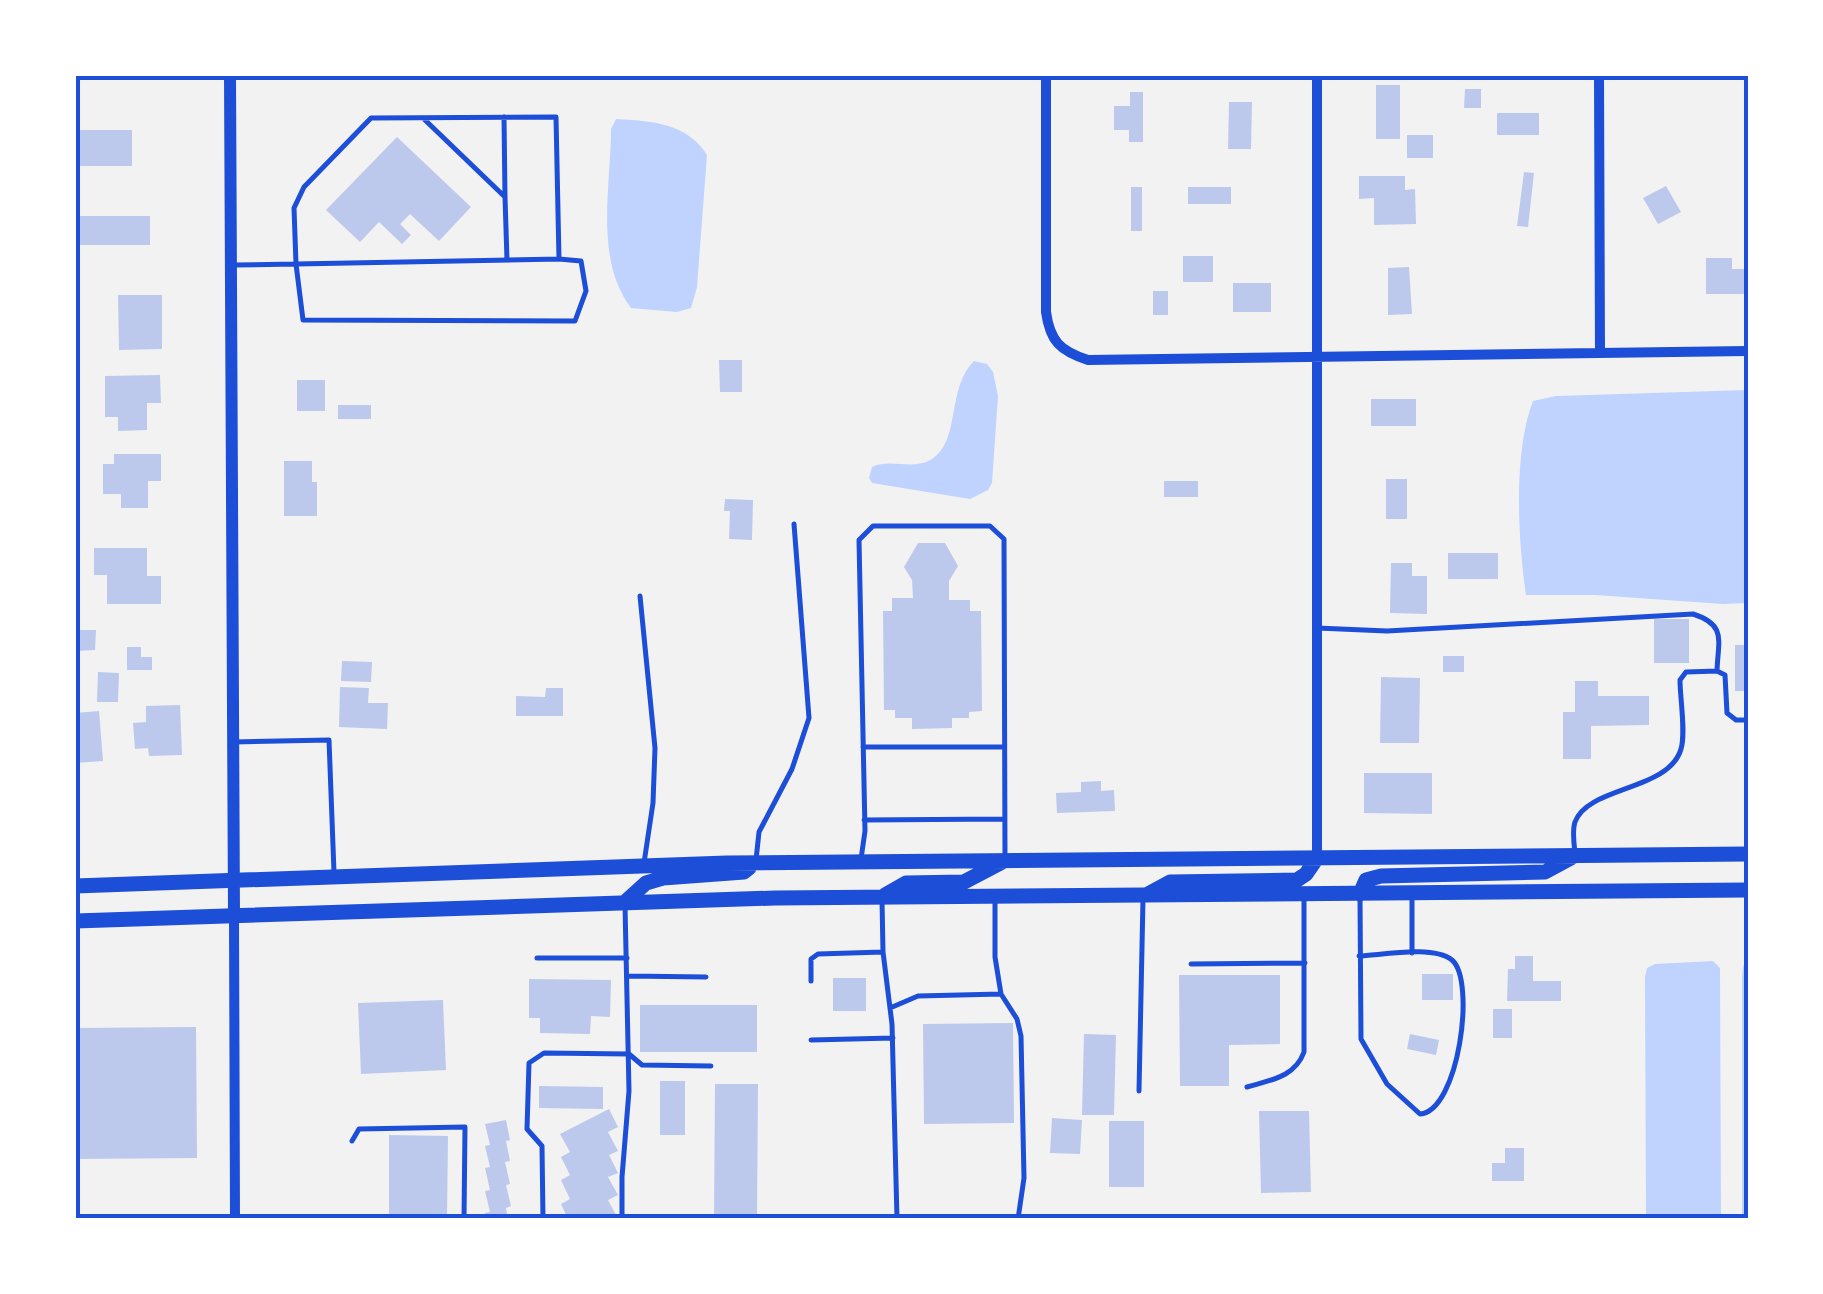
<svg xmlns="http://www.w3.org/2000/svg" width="1823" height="1294" viewBox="0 0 1823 1294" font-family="'Open Sans',sans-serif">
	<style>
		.water { fill: #bfd3fe }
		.building { fill: #bdc9ec }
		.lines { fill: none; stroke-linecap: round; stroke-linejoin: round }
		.service { stroke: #1d4ed8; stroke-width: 5 }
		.minor { stroke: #1d4ed8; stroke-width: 10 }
		.tertiary { stroke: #1d4ed8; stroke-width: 12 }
		.primary { stroke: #1d4ed8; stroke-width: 15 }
		.neatline { fill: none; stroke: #1d4ed8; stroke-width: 4 }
	</style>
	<rect width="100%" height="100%" fill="#f2f2f2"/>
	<path class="water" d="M616,119C652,121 687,123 707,155L697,287L691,308L677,312L631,308C594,259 611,186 611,129Z
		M974,361L987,364L993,372L998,396L992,483L988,490L970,499L872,483L869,478L872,467C891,458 913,471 932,459C961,440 946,389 974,361Z
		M1748,390V603L1723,604L1595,595H1526C1518,540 1513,453 1533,401L1556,396Z
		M1713,961L1720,968L1721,1219H1646L1645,977L1647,968L1655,964Z
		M1748,961V1219H1742V977L1743,966Z"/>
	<path class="building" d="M1376,85H1400V139H1376Z
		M1465,89H1481V108H1464Z
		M1130,92H1143V142H1129V130H1114V106H1130Z
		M1229,102H1252L1251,149H1228Z
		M1497,113H1539V135H1497Z
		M75,130H132V166H75Z
		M1407,135H1433V158H1407Z
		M397,137L471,207L439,241L410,214L400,224L411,235L402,244L379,222L360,242L326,210Z
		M1524,172L1534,173L1528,227L1517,226Z
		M1359,176H1405V190L1415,189L1416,224L1374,225V198L1359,199Z
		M1666,186L1681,212L1658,224L1643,198Z
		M1131,187H1142V231H1131Z
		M1188,187H1231V204H1188Z
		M75,216H150V245H75Z
		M1183,256H1213V282H1183Z
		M1706,258H1732V269H1748V294H1706Z
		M1409,267L1412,314L1388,315V268Z
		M1233,283H1271V312H1233Z
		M1153,291H1168V315H1153Z
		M118,295H162V349L119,350Z
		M719,360H742V392H720Z
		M160,375L161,403H147V430L118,431V417H105V376Z
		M297,380H325V411H297Z
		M1371,399H1416V426H1371Z
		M338,405H371V419H338Z
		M114,454H161V481H148V508H121V494H103V464H114Z
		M284,461H312V482H317V516H284Z
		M1386,479H1407V519H1386Z
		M1164,481H1198V497H1164Z
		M725,499L753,500L752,540L729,539L730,511H724Z
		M918,543H945L958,566L949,581V600H970V611H981L982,711L969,712V718H952V728L912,729V718H895V710H884L883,611H892V598H913L912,580L904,567Z
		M94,548H147V576H161V604H107V575H94Z
		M1448,553H1498V579H1448Z
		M1391,563H1412V576H1427V614L1390,613Z
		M1654,619H1689V663H1654Z
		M75,630H96L95,650L75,651Z
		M1735,645H1748V691H1735Z
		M127,647H141V657H152V670H127Z
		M1443,656H1464V672H1443Z
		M342,661L372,662L371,682L341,681Z
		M98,672L119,673L118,702H97Z
		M1381,677L1420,678L1419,743H1380Z
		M1575,681H1598V696H1649V725L1591,726V759H1563V712H1575Z
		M340,687L369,688L368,703H388L387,729L339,727Z
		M546,688H563V716H516V696L545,697Z
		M180,705L182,755L149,756L148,748L135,749L133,723L146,722V706Z
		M99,711L103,761L75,763V713Z
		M1364,773H1432V814L1364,813Z
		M1101,781V791L1114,790L1115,811L1057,813L1056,793L1081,792V782Z
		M1515,956H1533V981H1561V1001H1507L1508,969H1515Z
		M1422,974H1453V1000H1422Z
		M1179,975H1280V1044L1229,1045V1086H1180Z
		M833,978H866V1011H833Z
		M529,979L611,980L610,1017L591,1016L590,1034L540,1033V1018H529Z
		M443,1000L446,1070L361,1074L358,1003Z
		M640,1005H757V1052H640Z
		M1493,1009H1512V1038H1493Z
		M1013,1023L1014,1123L924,1124L923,1024Z
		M196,1027L197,1158L75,1159V1028Z
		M1084,1034L1116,1035L1114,1115H1082Z
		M1410,1034L1439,1040L1436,1055L1407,1049Z
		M660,1081H685V1135H660Z
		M715,1084H758L757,1219H714Z
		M539,1086L603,1087V1109L539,1108Z
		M609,1109L618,1127L608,1132L618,1151L609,1155L618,1173L608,1177L618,1195L608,1200L618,1219H568L561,1204L570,1199L561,1180L570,1175L561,1157L570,1152L560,1134Z
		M1259,1111H1309L1311,1192L1261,1193Z
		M1052,1118L1082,1120L1080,1154L1050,1153Z
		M506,1120L510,1140L506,1141L510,1161L505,1162L510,1184L506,1185L511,1206L506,1208L508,1219H486L485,1213L490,1212L485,1191L490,1190L485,1168L490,1167L485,1146L490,1145L485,1124Z
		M1109,1121H1144V1187H1109Z
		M389,1135L448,1136L447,1219H389Z
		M1505,1148H1524V1181H1492V1163H1505Z"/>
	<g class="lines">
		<path class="service" d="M504,117L505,197
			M425,120L505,197L507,260
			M234,265L296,264L303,320L575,321L586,291L581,261L559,259L556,117L371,118L304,187L294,208L296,264L559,259
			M640,596L655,748L653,803L644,863
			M1317,628L1387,631L1693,614C1727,625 1718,640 1717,671
			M233,742L329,740L334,872
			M863,747H1004
			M864,820L1004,819
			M1575,853C1574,844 1572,831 1575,822C1588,786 1669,791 1681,749C1686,733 1680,698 1680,680L1686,672L1717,671L1725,675L1727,713L1736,720H1748
			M861,859L865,831L859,540L873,526H990L1004,539L1005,858
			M756,860L759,832L792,769L809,718L794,524
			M882,900L883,952L892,1024L897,1219
			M1412,953V897
			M1359,956C1382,955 1433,945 1452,960C1476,980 1459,1111 1420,1114L1387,1084L1361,1039L1360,897
			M537,958H627
			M1191,964L1305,963
			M628,976L706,977
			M811,981V959L818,954L883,952
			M1001,994L1017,1019L1021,1036L1024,1178L1018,1219
			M890,1008L918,996L1001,994L995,957V901
			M811,1040L893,1038
			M1247,1087C1271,1080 1295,1077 1304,1052V898
			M1139,1091L1143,899
			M352,1141L359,1129L465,1127L464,1219
			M543,1219L542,1146L527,1129L529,1063L544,1053L629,1054L642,1065L711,1066
			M622,1219V1177L629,1091L625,905"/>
		<path class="minor" d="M1046,75V312C1050,341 1060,351 1088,360L1748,351
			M1599,75L1600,352
			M1317,858V75
			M234,916L235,1219"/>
		<path class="tertiary" d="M230,75L234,916"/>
		<path class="primary" d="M75,886L727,863L1748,854
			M1360,894L1366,880L1381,876L1545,872L1571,858
			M885,895L906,883L964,882L1004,861
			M1146,895L1170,882L1297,880L1306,874L1317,858
			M625,902L646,883L663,878L744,872L749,868
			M75,921L775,898L1748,890"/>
	</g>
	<rect width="1823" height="1294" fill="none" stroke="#ffffff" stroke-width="155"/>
	<rect x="78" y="78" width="1668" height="1138" class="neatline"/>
</svg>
